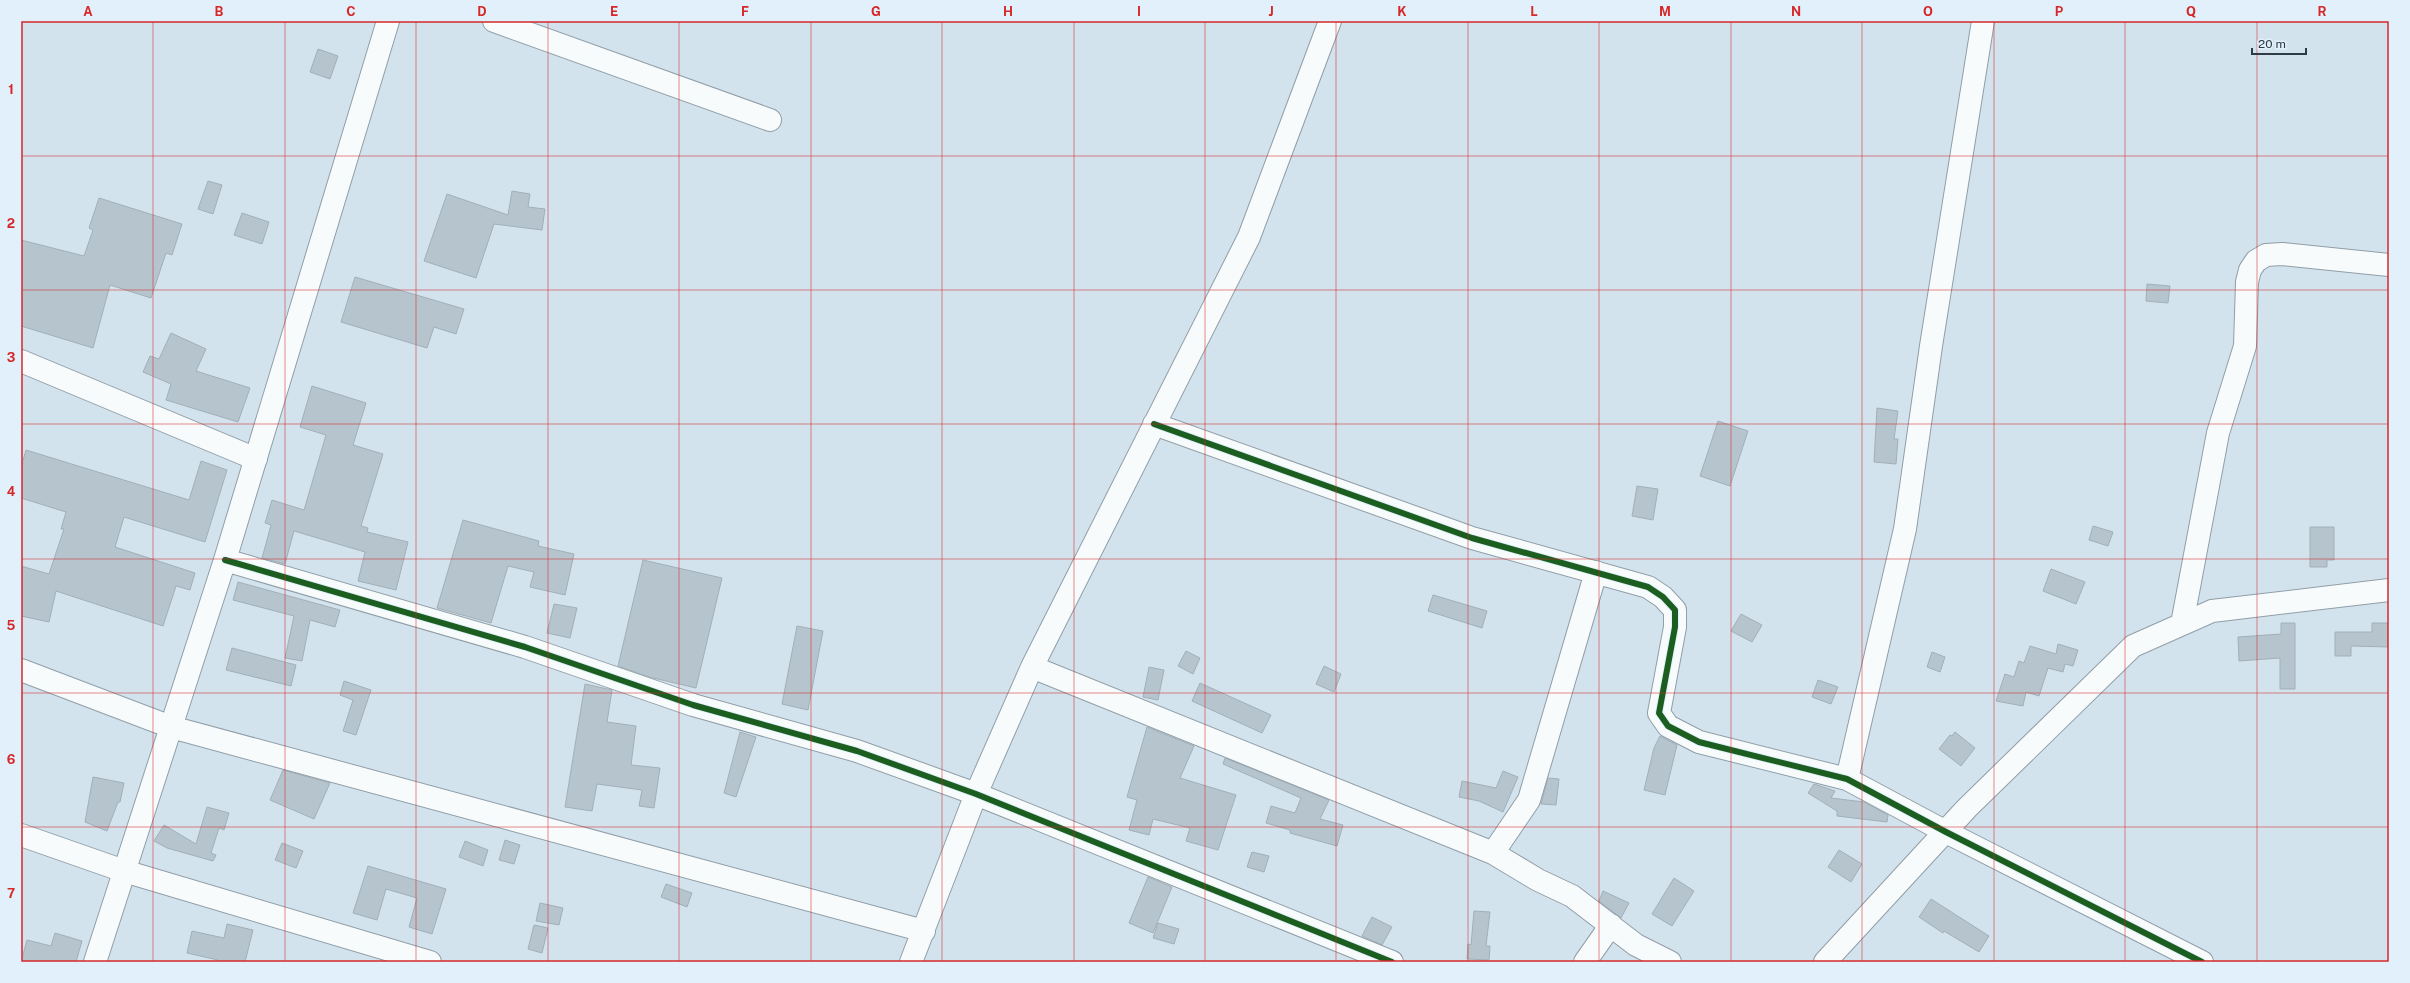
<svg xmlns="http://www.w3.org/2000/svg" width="2410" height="983" viewBox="0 0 2410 983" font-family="'Public Sans',sans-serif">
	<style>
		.building { fill: #b6c4ce; stroke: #a2afb8 }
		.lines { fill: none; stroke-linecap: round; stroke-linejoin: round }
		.minor-casing { stroke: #909ea7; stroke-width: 24 }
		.minor { stroke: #f8fbfc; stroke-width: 22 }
		.cycleway-casing { stroke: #e1f0fa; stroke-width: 8 }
		.cycleway { stroke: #1b5e20; stroke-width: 6 }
		.grid { fill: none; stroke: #d62828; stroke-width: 1; stroke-opacity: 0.55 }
		.neatline { fill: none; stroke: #d62828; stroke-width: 1.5 }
		.grid-label { font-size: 13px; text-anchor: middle; font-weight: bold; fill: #d62828 }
	</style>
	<rect width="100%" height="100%" fill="#d3e3ee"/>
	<path class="building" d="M318,49L338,56L330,79L310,72Z
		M208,181L222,185L213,214L198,209Z
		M512,191L530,194L528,207L545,209L542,230L494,224L476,278L424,261L447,194L508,215Z
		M99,198L182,224L172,255L166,253L151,298L110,285L93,348L21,326V240L84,256L93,230L89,228Z
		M242,213L269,222L262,244L234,235Z
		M355,277L464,309L456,334L434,327L427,348L341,322Z
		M2147,284L2170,286L2168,303L2146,301Z
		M171,333L206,349L196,371L250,388L238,422L166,400L171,384L143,372L150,356L159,359Z
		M312,386L366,403L353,445L383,454L361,526L368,528L367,532L408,542L396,590L358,581L365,552L294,531L285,564L262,558L271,525L265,523L272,500L304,510L326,435L300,427Z
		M1877,408L1898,411L1894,439H1898L1896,464L1874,462Z
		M1718,421L1748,431L1730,486L1700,476Z
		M26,450L189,500L201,461L227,470L205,542L124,517L115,547L195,573L190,590L176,586L163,626L56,591L49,622L21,616V566L49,574L64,529H61L66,512L21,498V467Z
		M1637,486L1658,489L1653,520L1632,516Z
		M463,520L539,541L538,546L574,554L565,595L530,587L534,572L508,566L491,623L437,608Z
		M2093,526L2113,532L2108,546L2089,540Z
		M2310,527H2334V560H2327V567H2310Z
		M643,560L722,578L696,688L649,677L618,666Z
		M2051,569L2085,582L2076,604L2043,591Z
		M238,582L340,610L335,627L310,620L302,661L285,658L294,616L233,600Z
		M1433,595L1487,611L1482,628L1428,611Z
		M554,604L577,608L570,638L547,633Z
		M1741,614L1762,625L1752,642L1731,631Z
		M2281,623H2295V689H2280V658L2239,661L2238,637L2281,634Z
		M2372,623H2388V647L2351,646V656H2335V632H2372Z
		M797,626L823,631L808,710L782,704Z
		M2058,644L2078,650L2073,666L2065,664L2063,672L2048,668L2039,696L2026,692L2023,706L1996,701L2005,674L2014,677L2019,661L2024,663L2030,646L2056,654Z
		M232,648L296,665L291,686L226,670Z
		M1186,651L1200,658L1193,674L1178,666Z
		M1932,652L1945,657L1940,672L1927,667Z
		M1324,666L1341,674L1334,692L1316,684Z
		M1149,667L1164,670L1158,700L1143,697Z
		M1818,680L1838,687L1831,704L1812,697Z
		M344,681L371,690L356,735L343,731L353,700L340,695Z
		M1200,683L1271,715L1262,733L1192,701Z
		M585,684L612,690L607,722L636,726L631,765L660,768L654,808L639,806L642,790L597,784L592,811L565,807Z
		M1147,727L1194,746L1180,778L1236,795L1218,850L1186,841L1190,828L1153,819L1149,835L1129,830L1137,800L1127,797Z
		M740,732L756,737L736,797L724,793Z
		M1955,732L1975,748L1961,766L1939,749L1950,735L1952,736Z
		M1660,736L1677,745L1665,795L1644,790L1654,748Z
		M1225,758L1329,800L1320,819L1343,825L1337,846L1290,833V830L1266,823L1271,806L1295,813L1301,798L1223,764Z
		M283,770L330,783L314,819L270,800Z
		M1503,771L1518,777L1503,812L1479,801L1459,797L1462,781L1496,788Z
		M93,777L124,783L120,802H118L107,831L85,822Z
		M1548,778L1559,779L1556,805L1541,804Z
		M1814,784L1835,791L1831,798L1864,802L1888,815L1887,822L1837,816V811L1808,793Z
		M207,807L229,813L224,830L219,828L211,853L216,855L213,861L167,848L154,841L164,825L196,844Z
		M505,840L520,845L514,864L499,860Z
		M465,841L488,850L483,866L459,857Z
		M282,843L303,851L296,868L275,860Z
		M1839,850L1862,864L1851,882L1828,867Z
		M1252,852L1269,856L1264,872L1247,867Z
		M368,866L446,889L432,934L409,927L417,898L386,889L377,920L353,913Z
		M1148,877L1172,887L1153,933L1129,923Z
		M1674,878L1694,891L1672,926L1652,914Z
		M666,884L692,893L687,907L661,897Z
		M1603,891L1629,903L1621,918L1599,901Z
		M1931,899L1989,936L1979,952L1944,931L1943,933L1919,917Z
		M540,903L563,908L559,925L536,921Z
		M1474,911L1490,912L1486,946H1490L1489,960L1467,959L1468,944L1471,945Z
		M1372,917L1392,927L1382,945L1362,936Z
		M1158,923L1179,929L1174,944L1153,938Z
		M227,924L253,930L245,962H218V960L187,953L192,931L224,938Z
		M534,925L548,928L542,953L528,949Z
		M55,933L82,941L76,962H21L27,940L51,946Z"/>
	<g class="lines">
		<g class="minor-casing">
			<path id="minor" d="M494,21L770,120
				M21,361L256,459
				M1154,424L1472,538L1648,587L1663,597L1675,610V627L1659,713L1668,726L1699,742L1847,779L1946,832L2202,962
				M225,560L525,647L693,705L857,751L976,794L1392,962
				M2182,624L2218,433L2245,346L2247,282L2250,270L2256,261L2266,255L2282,254L2389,265
				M1032,667L1493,853L1538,880L1572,896L1636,945L1670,962
				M21,670L171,727L924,931
				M1847,779L1905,529L1931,346L1983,21
				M21,835L124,871L430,962
				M1493,853L1529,800L1596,572
				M95,962L225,560L388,21
				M911,962L976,794L1032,667L1249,237L1330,21
				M1585,962L1611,925
				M1825,962L1967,808L2133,646L2212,611L2389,590"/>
		</g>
		<use href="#minor" class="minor"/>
		<g class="cycleway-casing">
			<path id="cycleway" d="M1154,424L1472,538L1648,587L1663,597L1675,610V627L1659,713L1668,726L1699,742L1847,779L1946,832L2202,962
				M225,560L525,647L693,705L857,751L976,794L1392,962"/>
		</g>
		<use href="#cycleway" class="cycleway"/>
	</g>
	<path class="grid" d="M153,21V962M285,21V962M416,21V962M548,21V962M679,21V962M811,21V962M942,21V962M1074,21V962M1205,21V962M1336,21V962M1468,21V962M1599,21V962M1731,21V962M1862,21V962M1994,21V962M2125,21V962M2257,21V962M21,156H2389M21,290H2389M21,424H2389M21,559H2389M21,693H2389M21,827H2389"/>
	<rect width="2410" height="983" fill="none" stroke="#e1f0fa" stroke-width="44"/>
	<path d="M2252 48v6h54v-6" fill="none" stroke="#2e3c46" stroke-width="2"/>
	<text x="2258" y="48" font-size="12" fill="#2e3c46" stroke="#e1f0fa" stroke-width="3" paint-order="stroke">20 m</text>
	<rect x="22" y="22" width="2366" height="939" class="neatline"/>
	<g class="grid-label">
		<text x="88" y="16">A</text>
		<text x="219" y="16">B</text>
		<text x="351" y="16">C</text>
		<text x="482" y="16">D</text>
		<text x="614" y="16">E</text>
		<text x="745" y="16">F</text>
		<text x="876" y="16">G</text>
		<text x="1008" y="16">H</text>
		<text x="1139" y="16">I</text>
		<text x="1271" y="16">J</text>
		<text x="1402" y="16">K</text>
		<text x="1534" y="16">L</text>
		<text x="1665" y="16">M</text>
		<text x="1796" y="16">N</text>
		<text x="1928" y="16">O</text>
		<text x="2059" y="16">P</text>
		<text x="2191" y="16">Q</text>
		<text x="2322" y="16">R</text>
		<text x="11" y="94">1</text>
		<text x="11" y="228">2</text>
		<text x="11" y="362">3</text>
		<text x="11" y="496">4</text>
		<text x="11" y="630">5</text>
		<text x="11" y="764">6</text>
		<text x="11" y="898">7</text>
	</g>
</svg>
